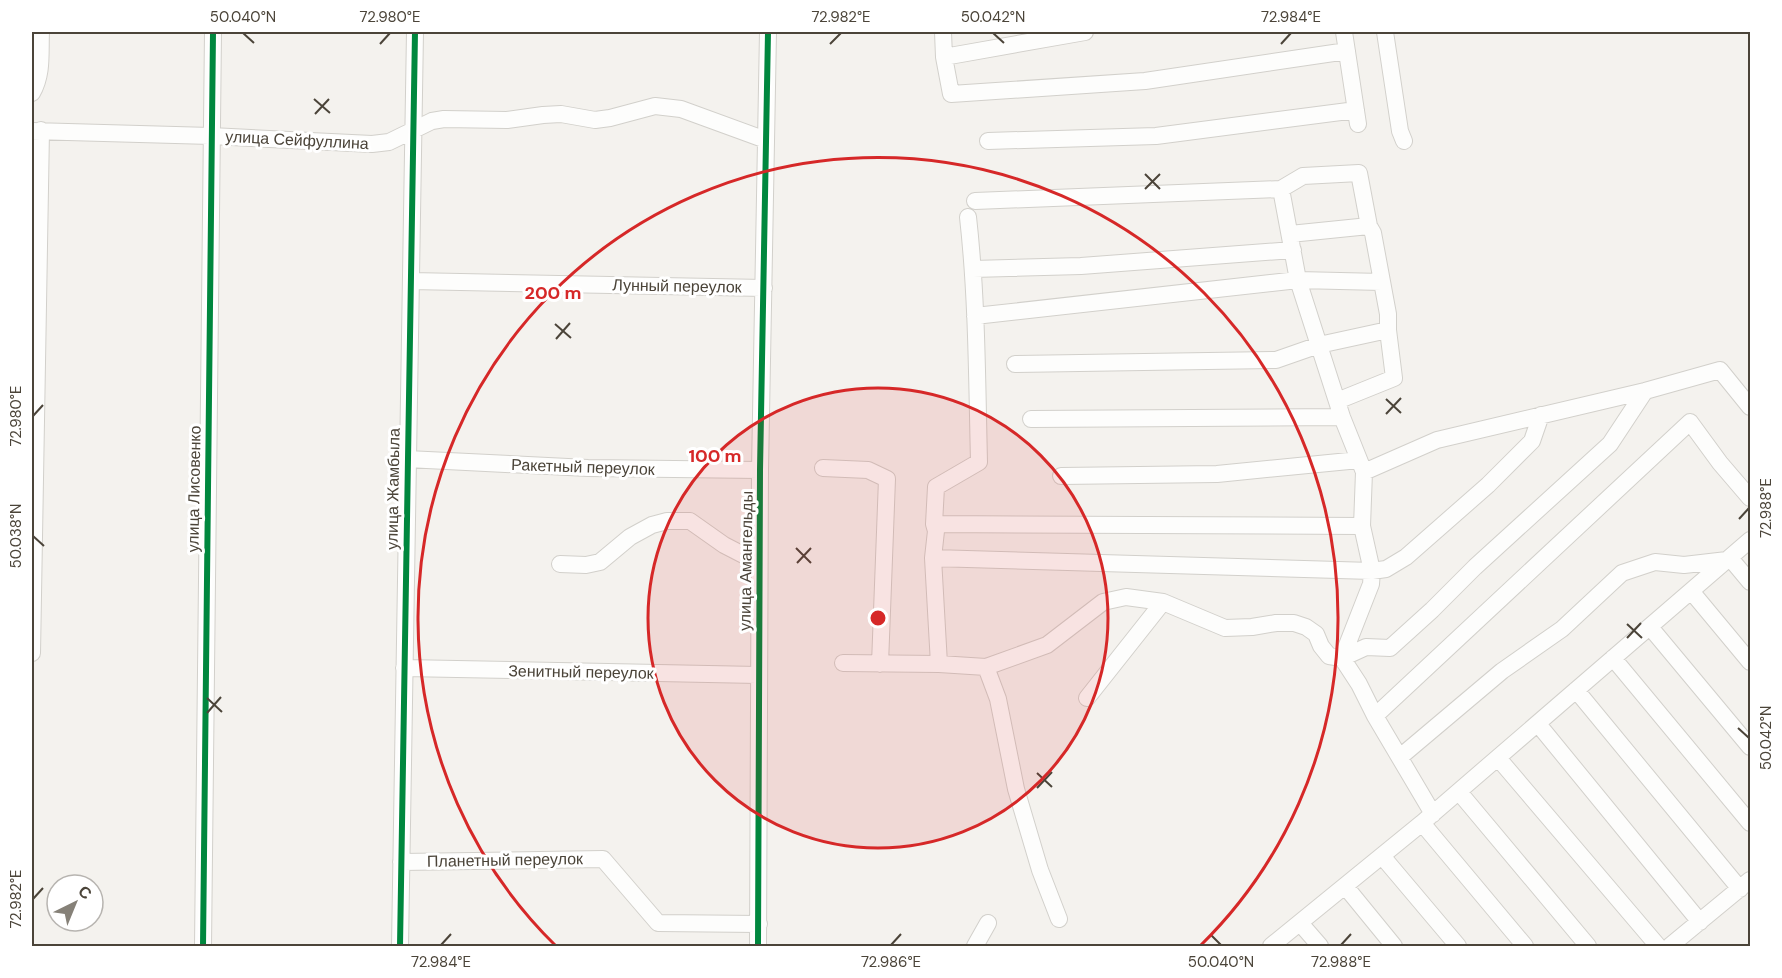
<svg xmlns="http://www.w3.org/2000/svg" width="1782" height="978" viewBox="0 0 1782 978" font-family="'DM Sans',sans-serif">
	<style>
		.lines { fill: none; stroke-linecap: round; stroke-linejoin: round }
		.minor-casing { stroke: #d2d0cb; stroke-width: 18 }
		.minor { stroke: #fdfdfc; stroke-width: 16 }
		.cycleway-casing { stroke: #fff; stroke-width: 10 }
		.cycleway { stroke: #00873e; stroke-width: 6 }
		.ticks { fill: none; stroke: #4b4439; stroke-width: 2 }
		.ring { fill: none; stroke: #d62828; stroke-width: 3 }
		.labels { text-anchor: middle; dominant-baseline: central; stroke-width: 6; stroke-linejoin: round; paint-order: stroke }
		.street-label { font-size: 16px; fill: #4b4439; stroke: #fff }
		.centre { fill: #d62828; stroke: #fff; stroke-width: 3 }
		.ring-label { font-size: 18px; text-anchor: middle; font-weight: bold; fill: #d62828; stroke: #fff; stroke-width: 6; stroke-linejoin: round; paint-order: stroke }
		.neatline { fill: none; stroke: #4b4439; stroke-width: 2 }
		.ticks-label { font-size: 15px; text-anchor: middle; fill: #4b4439 }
	</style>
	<rect width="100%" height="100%" fill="#f4f2ee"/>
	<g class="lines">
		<g class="minor-casing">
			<path id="minor" d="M943,32L944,57L951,94L1145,81L1347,51
				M1344,32L1358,124
				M1385,32L1400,131L1404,141
				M944,57L1085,32
				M32,93C43,74 40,53 41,32
				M32,131L211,136L372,144L389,142L432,121L444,119L507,120L543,115L561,114L595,120L610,118L655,106L681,109L766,140
				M988,141L1156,136L1356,110
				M1281,189L1303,176L1359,173L1369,226L1373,233L1388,314V330L1394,378L1337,401
				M975,201L1281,189L1298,280L1342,417L1364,472L1437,440L1645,391L1720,370L1750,407
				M1290,234L1369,226
				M973,269L1081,266L1293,250
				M411,281L764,288
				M975,316L1298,280L1382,282
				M1015,364L1276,360L1319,345L1388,330
				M1031,419L1342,417
				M407,459L588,468L760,470
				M823,468L868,470L887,479L880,664
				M1364,472L1362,526L1372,571L1371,584L1342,658L1359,684L1375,716L1433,814
				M1061,476L1217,474L1359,460
				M934,524L1362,526
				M933,558L1372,571L1386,569L1406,557L1488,485L1532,441L1541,415
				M1730,558L1750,582
				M560,564L586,565L600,562L630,537L652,525L667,521H690L724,545L759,563
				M1691,591L1750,662
				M1650,627L1750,747
				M32,653L41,130
				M1613,658L1750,823
				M843,663L939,664L986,667L1047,645L1103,602L1126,597L1163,602L1225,628L1252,627L1276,623H1294L1306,627L1316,634L1321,646L1329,656L1342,658L1366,647L1390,648L1432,610L1475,567L1610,444L1645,391
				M939,664L933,558L936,531L934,524L936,487L979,462C977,380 977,298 968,217
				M986,667L998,699L1016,789L1040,870L1059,919
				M404,668L758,675
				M1576,690L1740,889
				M1087,698L1163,602
				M1375,716L1690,422L1720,463L1750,498
				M1538,724L1700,922
				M1400,757L1502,671L1562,629L1622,573L1655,562L1684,565L1727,560
				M1498,758L1658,946
				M1459,792L1588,946
				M1422,823L1525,946
				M1382,856L1458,946
				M401,862L603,859L658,923L759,924
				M1345,886L1394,946
				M1300,923L1320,946
				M203,946L213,32
				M400,946L415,32
				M758,946L760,470L768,32
				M975,946L988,923
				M1271,946L1422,823L1750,540
				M1670,946L1750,880"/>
		</g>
		<use href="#minor" class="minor"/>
		<g class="cycleway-casing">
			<path id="cycleway" d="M203,946L213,32
				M400,946L415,32
				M758,946L760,470L768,32"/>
		</g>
		<use href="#cycleway" class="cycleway"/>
	</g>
	<path class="ticks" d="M243,33L254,43M993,33L1004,43M380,44L390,33M830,44L841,33M1281,44L1291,33M314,99L330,113M315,114L329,99M1145,174L1160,189M1145,189L1160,174M555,324L571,338M556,339L570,323M1386,399L1401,413M1386,414L1401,398M33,416L43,405M1739,519L1749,508M33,536L44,546M796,548L811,563M797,563L811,548M1627,624L1642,638M1627,638L1641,623M207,698L222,712M207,713L221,697M1738,728L1749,738M1037,773L1052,787M1037,788L1052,772M33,899L43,888M1211,935L1221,945M441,945L451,934M891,945L901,934M1341,945L1351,934"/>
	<circle cx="878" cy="618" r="230" fill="#d62828" fill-opacity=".12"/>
	<g class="ring">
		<circle cx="878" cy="618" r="230"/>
		<path d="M556 946A460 460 0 1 1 1200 946"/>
	</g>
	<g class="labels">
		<g class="street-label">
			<text transform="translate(297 140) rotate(3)">улица Сейфуллина</text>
			<text transform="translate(677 286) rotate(1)">Лунный переулок</text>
			<text transform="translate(583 467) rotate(2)">Ракетный переулок</text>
			<text transform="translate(194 489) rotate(-89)">улица Лисовенко</text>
			<text transform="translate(393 489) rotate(-89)">улица Жамбыла</text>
			<text transform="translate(746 561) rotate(-89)">улица Амангельды</text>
			<text transform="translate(581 672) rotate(1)">Зенитный переулок</text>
			<text transform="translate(505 860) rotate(-1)">Планетный переулок</text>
		</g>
	</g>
	<circle cx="878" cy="618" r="9" class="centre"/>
	<g class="ring-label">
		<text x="553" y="299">200 m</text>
		<text x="715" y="462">100 m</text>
	</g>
	<rect width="1782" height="978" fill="none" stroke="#ffffff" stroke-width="66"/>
	<g transform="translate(75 903) rotate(43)"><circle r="28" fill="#ffffff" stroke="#b7b4b0" stroke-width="1.5"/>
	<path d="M0-4.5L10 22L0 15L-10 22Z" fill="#868178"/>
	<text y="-9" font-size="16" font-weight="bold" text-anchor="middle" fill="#4b4439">С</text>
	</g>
	<rect x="33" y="33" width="1716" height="912" class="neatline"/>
	<g class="ticks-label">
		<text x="243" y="22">50.040°N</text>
		<text x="390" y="22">72.980°E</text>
		<text x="841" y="22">72.982°E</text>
		<text x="993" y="22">50.042°N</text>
		<text x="1291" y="22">72.984°E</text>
		<text transform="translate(16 416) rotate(-90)" y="5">72.980°E</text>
		<text transform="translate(1766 508) rotate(-90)" y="5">72.988°E</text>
		<text transform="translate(16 536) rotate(-90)" y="5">50.038°N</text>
		<text transform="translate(1766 738) rotate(-90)" y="5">50.042°N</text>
		<text transform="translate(16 899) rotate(-90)" y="5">72.982°E</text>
		<text x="441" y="967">72.984°E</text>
		<text x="891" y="967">72.986°E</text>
		<text x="1221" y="967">50.040°N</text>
		<text x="1341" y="967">72.988°E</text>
	</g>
</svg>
